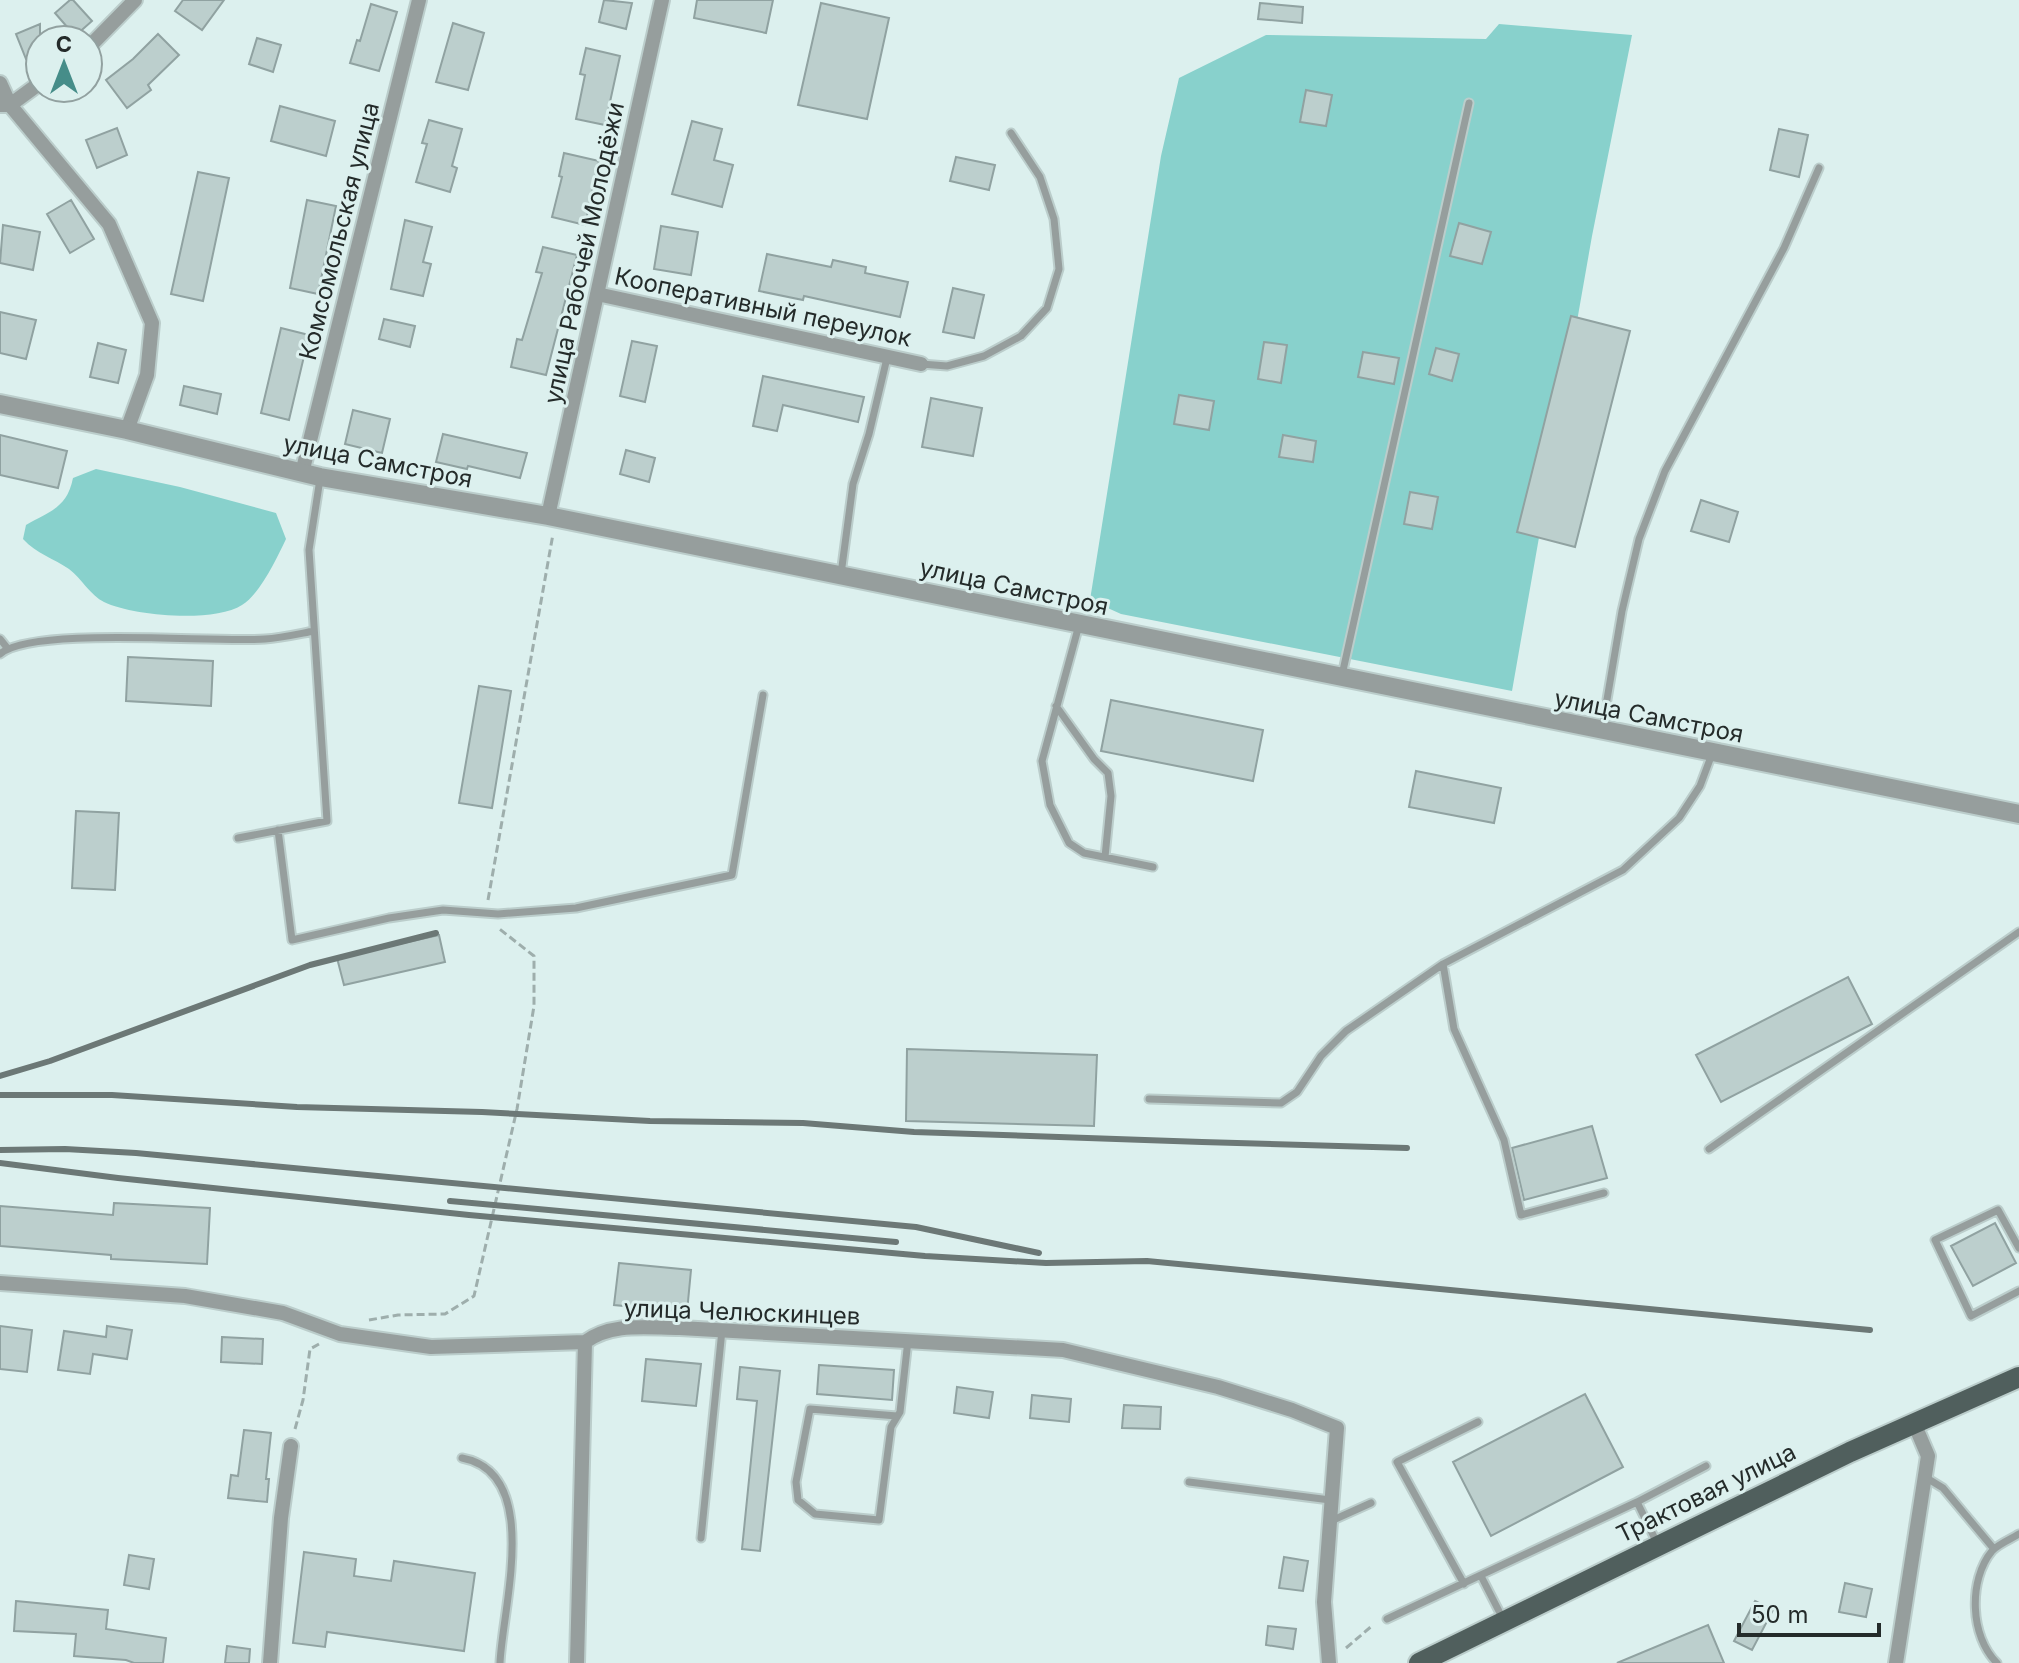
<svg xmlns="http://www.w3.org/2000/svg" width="2019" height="1663" viewBox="0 0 2019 1663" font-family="Inter,sans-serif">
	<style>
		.green { fill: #88d1cc }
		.building { fill: #bccfcd; stroke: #90a2a1; stroke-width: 2 }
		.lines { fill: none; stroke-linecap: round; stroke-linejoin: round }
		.service-casing { stroke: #bbcdcb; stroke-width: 11 }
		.minor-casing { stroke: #bbcdcb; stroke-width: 18 }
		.tertiary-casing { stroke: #bbcdcb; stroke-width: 22 }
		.primary-casing { stroke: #bbcdcb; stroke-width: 24 }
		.path { stroke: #9eaeac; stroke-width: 3; stroke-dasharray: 8 4; stroke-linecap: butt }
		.service { stroke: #969e9d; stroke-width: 7 }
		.minor { stroke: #969e9d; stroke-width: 14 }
		.tertiary { stroke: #969e9d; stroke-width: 18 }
		.primary { stroke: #505f5d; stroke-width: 20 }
		.rail { stroke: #6c7876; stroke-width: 6 }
		.labels { text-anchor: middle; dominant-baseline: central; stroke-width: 6; stroke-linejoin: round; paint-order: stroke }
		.street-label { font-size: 24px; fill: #242b2a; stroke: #dcf0ee }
	</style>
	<rect width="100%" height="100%" fill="#dcf0ee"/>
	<path class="green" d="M1499,24L1632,35L1592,236L1512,691L1121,614L1090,600L1161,156L1179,78L1266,35L1486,39Z
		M96,469L180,487L276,513L286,539C277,558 260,594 242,605C214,623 133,616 104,602C91,596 81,578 69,569C53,558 37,554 23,539L26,525C50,511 67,508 73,478Z"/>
	<path class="building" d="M70,0H73L92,21L75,36L55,13Z
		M183,0H224L202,30L175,11Z
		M604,0L632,3L626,29L599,22Z
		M697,0H773L766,33L694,18Z
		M821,3L889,18L867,119L798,105Z
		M1260,3L1303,7L1302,23L1258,19Z
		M371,4L397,12L379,71L350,63L357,40L360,41Z
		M453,23L484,33L468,90L436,82Z
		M40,24V53L26,59L16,34Z
		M158,34L179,55L148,85L151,90L127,108L106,80L133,59Z
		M257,38L281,45L273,72L249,64Z
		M586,48L620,56L605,125L576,119L585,75L580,74Z
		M1306,90L1332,95L1326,126L1300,122Z
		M280,106L335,121L326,156L271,141Z
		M429,120L462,129L452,166L457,168L450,192L416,182L427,144L422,143Z
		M692,121L722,129L714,160L733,165L722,207L672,194Z
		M117,128L127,155L97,168L86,140Z
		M1779,129L1808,135L1799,177L1770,170Z
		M564,153L599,161L585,225L552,217L562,177L559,176Z
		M956,157L995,165L989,190L950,181Z
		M198,172L229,178L203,301L171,294Z
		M71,200L94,239L70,253L47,214Z
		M307,200L336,206L318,294L290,288Z
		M405,220L432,227L423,262L431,264L423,296L391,289Z
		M1459,223L1491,232L1482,264L1450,256Z
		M3,225L40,232L33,270L0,263Z
		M661,226L698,232L691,275L654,269Z
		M543,247L577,255L546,375L511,367L517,339L522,340L542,273L536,272Z
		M767,254L831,267L833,260L866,267L865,273L908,282L900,317L804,296L803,300L759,291Z
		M953,288L984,295L974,338L943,332Z
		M0,312L36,320L26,359L0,353Z
		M1571,316L1630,331L1575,547L1517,532Z
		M384,319L415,326L410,347L379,339Z
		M281,328L309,335L289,420L261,413Z
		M632,341L657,346L645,402L620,396Z
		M1264,342L1287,345L1281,383L1258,379Z
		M98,343L126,350L118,383L90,377Z
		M1436,348L1459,354L1452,381L1429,374Z
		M1363,352L1399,358L1394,384L1358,377Z
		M763,376L864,397L858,422L783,405L777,431L753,426Z
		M184,386L221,394L217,414L180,405Z
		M1179,395L1214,401L1209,430L1174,424Z
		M931,398L982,408L973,456L922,447Z
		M353,410L390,419L382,453L345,444Z
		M443,434L527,453L520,478L468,466L467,469L436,462Z
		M0,435L67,451L58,488L0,475Z
		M1283,435L1316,441L1313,462L1279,457Z
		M626,450L655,458L649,482L620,474Z
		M1410,492L1438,497L1432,529L1404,524Z
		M1701,500L1738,512L1729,542L1691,531Z
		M128,657L213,661L211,706L126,701Z
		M479,686L511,691L492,808L459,803Z
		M1111,700L1263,730L1253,781L1101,751Z
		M1416,771L1501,788L1494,823L1409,807Z
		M76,811L119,813L115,890L72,888Z
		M439,935L445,962L344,985L337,958Z
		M1848,977L1872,1024L1721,1102L1696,1055Z
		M907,1049L1097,1055L1094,1126L906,1121Z
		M1592,1126L1607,1178L1524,1200L1512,1148Z
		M114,1203L210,1208L207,1264L111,1259V1255L0,1246V1206L113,1215Z
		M1995,1223L2016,1263L1973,1286L1951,1246Z
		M619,1263L691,1270L687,1312L614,1305Z
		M0,1326L32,1330L27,1372L0,1369Z
		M107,1326L132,1330L127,1359L93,1354L90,1374L58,1370L64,1331L106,1337Z
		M222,1337L263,1339L262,1364L221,1362Z
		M646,1359L701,1364L696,1406L642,1401Z
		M819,1365L894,1370L892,1400L817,1394Z
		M740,1367L780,1371L760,1551L742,1549L757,1401L737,1399Z
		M957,1387L993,1392L989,1418L954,1413Z
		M1585,1394L1623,1467L1491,1536L1453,1462Z
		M1032,1395L1071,1399L1069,1422L1030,1418Z
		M1124,1405L1161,1407L1160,1429L1122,1428Z
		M244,1430L271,1433L266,1479H269L267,1502L228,1498L231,1475L238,1476Z
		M304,1552L356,1559L354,1576L391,1581L394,1561L475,1573L464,1651L327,1632L325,1647L293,1643Z
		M129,1555L154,1559L149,1589L124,1585Z
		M1284,1557L1308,1561L1303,1591L1279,1588Z
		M1845,1583L1872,1589L1866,1617L1839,1612Z
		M16,1601L108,1610L106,1629L166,1638L163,1663H134L126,1660L74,1656L76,1634L14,1631Z
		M1755,1601L1773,1610L1752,1650L1734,1641Z
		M1708,1625L1724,1663H1617Z
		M1268,1626L1296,1629L1293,1649L1266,1645Z
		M227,1646L250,1649L249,1663H225Z"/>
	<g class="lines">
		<g class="service-casing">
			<path id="service" d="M921,364L947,366L984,356L1021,336L1047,308L1059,269L1054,219L1040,177L1011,133
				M841,574L853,484L869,434L887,358
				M1079,625L1042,761L1050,805L1069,843L1084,853L1153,867
				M0,639L8,649
				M0,654C33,626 214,643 265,639C281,638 298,634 314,631
				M1342,675L1469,103
				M1056,706L1094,759L1108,773L1111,796L1105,857
				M1602,729L1622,611L1639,539L1665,471L1784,248L1819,168
				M278,830L292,940L389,918L443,910L498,914L576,908L732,875L763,695
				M238,838L327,821L309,550L320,479
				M1443,964L1454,1029L1504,1140L1521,1215L1604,1193
				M1149,1099L1281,1103L1297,1092L1321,1056L1346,1031L1443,964L1623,870L1679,818L1700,786L1712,754
				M1709,1149L2019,932
				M2019,1248L1998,1210L1935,1240L1971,1316L2019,1291
				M897,1416L810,1409L796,1482L798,1500L815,1514L879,1520L891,1427L900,1412L908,1340
				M462,1458C543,1473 502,1609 500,1663
				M1925,1477L1943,1488L1994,1549
				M1189,1482L1330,1500
				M1637,1502L1657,1543
				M1331,1521L1371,1503
				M701,1538L722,1330
				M1481,1576L1503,1619
				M1464,1584L1397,1462L1478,1422
				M1387,1619L1637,1502L1706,1466
				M1997,1663C1970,1637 1968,1580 1992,1551C1998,1544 2011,1539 2019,1534"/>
		</g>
		<g class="minor-casing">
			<path id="minor" d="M88,48L135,0
				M0,83L10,105L109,224L152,323L147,375L127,430
				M0,105H10L40,83
				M597,294L921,364
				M302,473L419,0
				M548,516L662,0
				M0,1283L185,1296L283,1313L340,1334L431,1347L585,1342C612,1322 647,1328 680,1328L1063,1350L1218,1387L1292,1410L1337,1428L1324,1602L1329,1663
				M270,1663L281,1518L291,1446
				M577,1663L585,1342
				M1896,1663L1928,1456L1914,1423"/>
		</g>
		<g class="tertiary-casing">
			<path id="tertiary" d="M0,404L127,430L320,477L548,516L2019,814"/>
		</g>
		<g class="primary-casing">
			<path id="primary" d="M1419,1663L1850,1452L2019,1377"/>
		</g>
		<path class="path" d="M488,900L553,534
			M369,1320L398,1315L445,1314L474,1296L517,1109L534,1006V956L497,927
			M295,1429L303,1400L310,1349L319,1344
			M1346,1648L1373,1625"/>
		<use href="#service" class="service"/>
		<use href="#minor" class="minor"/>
		<use href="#tertiary" class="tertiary"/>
		<use href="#primary" class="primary"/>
		<path class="rail" d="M0,1076L50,1061L310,965L436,933
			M0,1095H112L297,1107L482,1112L650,1121L803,1123L914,1132L1202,1142L1407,1148
			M0,1150L65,1149L136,1153L916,1227L1039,1253
			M0,1163L118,1178L469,1215L925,1256L1046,1263L1147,1261L1870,1330
			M450,1201L896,1242"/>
	</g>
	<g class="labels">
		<g class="street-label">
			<text transform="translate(339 231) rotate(-76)">Комсомольская улица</text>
			<text transform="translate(584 253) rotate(-78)">улица Рабочей Молодёжи</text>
			<text transform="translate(763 307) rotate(12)">Кооперативный переулок</text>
			<text transform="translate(378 461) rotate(11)">улица Самстроя</text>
			<text transform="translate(1014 587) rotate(12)">улица Самстроя</text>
			<text transform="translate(1649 716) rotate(11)">улица Самстроя</text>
			<text transform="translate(742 1312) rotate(2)">улица Челюскинцев</text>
			<text transform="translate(1706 1493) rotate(-26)">Трактовая улица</text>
		</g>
	</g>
	<g transform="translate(64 64)"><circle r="38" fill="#dcf0ee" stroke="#92a1a0" stroke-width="2"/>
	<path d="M0-6L14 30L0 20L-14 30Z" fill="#468d89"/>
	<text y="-12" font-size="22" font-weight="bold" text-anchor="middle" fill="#242b2a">С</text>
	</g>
	<path d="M1739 1623v12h140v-12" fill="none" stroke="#242b2a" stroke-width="4"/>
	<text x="1751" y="1623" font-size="24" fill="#242b2a" stroke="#dcf0ee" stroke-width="6" paint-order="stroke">50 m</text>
</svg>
